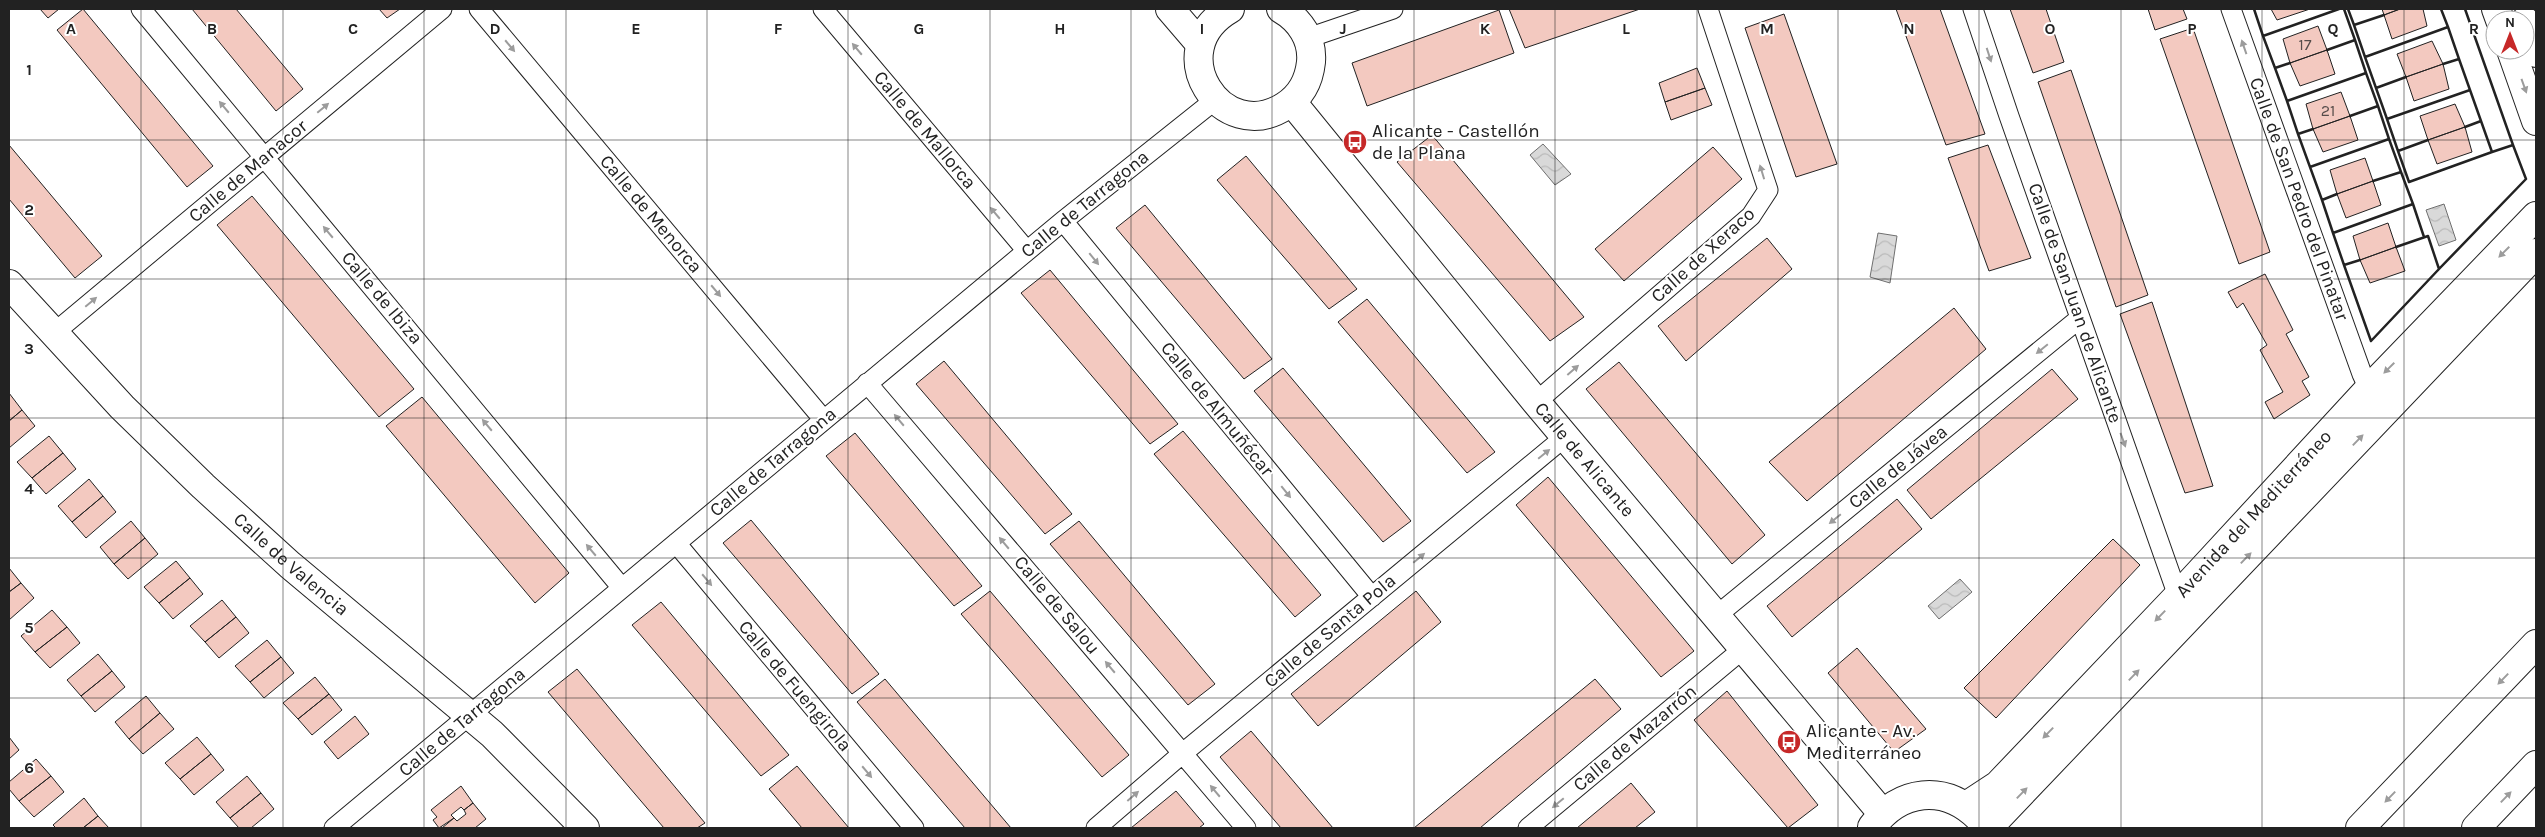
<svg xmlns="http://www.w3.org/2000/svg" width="2545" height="837" viewBox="0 0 2545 837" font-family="Karla,sans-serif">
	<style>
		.water { fill: url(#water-waves); stroke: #6f6f6f }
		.building { fill: #f3c9c0; stroke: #222 }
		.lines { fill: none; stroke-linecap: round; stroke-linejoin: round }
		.street-casing { stroke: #222; stroke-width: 21 }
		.secondary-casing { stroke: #222; stroke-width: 30 }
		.highway-casing { stroke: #222; stroke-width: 30 }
		.street { stroke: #fff; stroke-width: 19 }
		.secondary { stroke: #fff; stroke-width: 28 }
		.highway { stroke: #fff; stroke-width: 28 }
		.wall { stroke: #222; stroke-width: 2.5 }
		.oneway { fill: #9c9c9c }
		.grid { fill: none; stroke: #222; stroke-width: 1; stroke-opacity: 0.55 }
		.labels { text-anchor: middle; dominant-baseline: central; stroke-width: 4; stroke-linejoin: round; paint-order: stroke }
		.number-label { font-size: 16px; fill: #564c4a }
		.street-label { font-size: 19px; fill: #222; stroke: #fff }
		.poi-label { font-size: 19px; fill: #222; stroke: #fff; text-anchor: start }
		.grid-label { font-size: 16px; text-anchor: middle; font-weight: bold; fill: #222; stroke: #fff; stroke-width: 4; stroke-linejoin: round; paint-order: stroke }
	</style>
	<defs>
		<pattern id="water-waves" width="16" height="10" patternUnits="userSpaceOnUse" patternTransform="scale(1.25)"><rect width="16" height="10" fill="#d9d9d9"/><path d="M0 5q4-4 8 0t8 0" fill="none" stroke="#bababa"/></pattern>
	</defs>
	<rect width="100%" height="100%" fill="#fff"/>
	<path class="water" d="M1543,144L1571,174L1555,185L1530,155Z
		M2444,204L2456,240L2439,246L2426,210Z
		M1878,233L1897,236L1890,283L1870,277Z
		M1960,579L1972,592L1939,619L1928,606Z"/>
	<path class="building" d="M40,9H59L48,18Z
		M83,9L213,166L187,187L57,30Z
		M192,9H236L303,89L276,111Z
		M379,9H400L387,18Z
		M1509,9H1640L1525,48Z
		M1896,9H1940L1985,134L1946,145Z
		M2010,9H2046L2064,62L2033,73Z
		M2148,9H2183L2187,19L2155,30Z
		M2271,9H2310L2277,20Z
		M2382,9H2400L2384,15Z
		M2400,9H2423L2427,26L2392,39L2384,15Z
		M1499,10L1514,53L1367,106L1352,63Z
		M1784,14L1837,164L1796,177L1745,28Z
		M2318,26L2327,50L2290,63L2283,39Z
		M2193,28L2270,252L2239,264L2160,39Z
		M2432,41L2443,64L2406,77L2397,54Z
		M2327,50L2335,74L2300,86L2290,63Z
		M2443,64L2449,89L2414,101L2406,77Z
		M1697,68L1705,88L1665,102L1659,83Z
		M2071,70L2148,295L2116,307L2038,82Z
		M1705,88L1712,105L1671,120L1665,102Z
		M2341,92L2350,116L2313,129L2306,104Z
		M2455,104L2465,127L2428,140L2420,116Z
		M2350,116L2358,140L2323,152L2313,129Z
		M2465,127L2472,152L2437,164L2428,140Z
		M1432,135L1584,317L1550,341L1397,162Z
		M9,145L102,256L75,278L9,199Z
		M1988,145L2031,258L1989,271L1948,158Z
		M1713,147L1742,179L1624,281L1595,249Z
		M1246,156L1357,289L1329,309L1217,180Z
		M2365,158L2373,181L2337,194L2330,170Z
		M2373,181L2381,205L2346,218L2337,194Z
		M252,196L414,389L379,417L217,225Z
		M1145,205L1272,359L1244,379L1116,228Z
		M2388,223L2396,247L2360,260L2353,236Z
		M1767,238L1792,269L1686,361L1658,326Z
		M2396,247L2405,271L2370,283L2360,260Z
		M1050,270L1178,424L1150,444L1021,293Z
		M2265,274L2293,330L2286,334L2309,377L2302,381L2310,395L2274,419L2265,402L2283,392L2260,350L2267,345L2243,303L2237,308L2228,292Z
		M1367,299L1495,452L1467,473L1338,322Z
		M2152,302L2213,486L2185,493L2120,314Z
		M1954,308L1986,349L1807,501L1769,462Z
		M944,361L1072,514L1045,534L916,384Z
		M1619,362L1765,535L1732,564L1586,389Z
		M1283,368L1411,521L1383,542L1254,391Z
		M2052,369L2078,399L1931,519L1907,490Z
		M9,393L22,410L9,421Z
		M422,397L569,573L535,603L386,426Z
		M22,410L35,426L9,448V421Z
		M1183,431L1321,595L1295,617L1154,454Z
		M855,433L982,586L954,606L826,456Z
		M49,436L63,453L32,478L17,462Z
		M63,453L76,469L46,494L32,478Z
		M1548,477L1694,651L1661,677L1516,505Z
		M89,479L103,496L72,522L58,506Z
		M103,496L116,512L86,538L72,522Z
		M1897,499L1922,529L1792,637L1767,606Z
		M751,520L879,674L852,694L723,543Z
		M131,521L145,538L114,564L100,547Z
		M1079,521L1215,684L1188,705L1050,544Z
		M145,538L158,554L128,579L114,564Z
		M2113,539L2140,565L1996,718L1964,688Z
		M176,561L190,578L159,603L144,587Z
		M9,568L21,583L9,592Z
		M190,578L203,594L173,619L159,603Z
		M21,583L34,598L9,620V592Z
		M990,591L1129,755L1102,777L961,614Z
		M1416,591L1441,622L1318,726L1291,694Z
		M222,600L236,617L205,642L190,626Z
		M661,602L789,755L761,776L632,625Z
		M52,610L67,627L35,652L21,636Z
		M236,617L249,633L219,658L205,642Z
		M67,627L80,643L50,668L35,652Z
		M267,640L281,657L250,682L235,666Z
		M1857,648L1926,729L1894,752L1828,673Z
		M98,654L112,671L81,696L67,680Z
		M281,657L294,673L264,698L250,682Z
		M577,669L705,823L697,828H664L548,692Z
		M112,671L125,687L95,712L81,696Z
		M315,677L329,694L298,719L283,703Z
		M885,679L1011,828H965L857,702Z
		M1595,679L1621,709L1480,828H1414Z
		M1727,691L1818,805L1788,828L1694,720Z
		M329,694L342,710L312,735L298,719Z
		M146,696L160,713L129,739L115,722Z
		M160,713L174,729L143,754L129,739Z
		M355,716L369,734L338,759L324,742Z
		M1251,731L1333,828H1281L1220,757Z
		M9,737L19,750L9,759Z
		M197,737L211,754L180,779L165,763Z
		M211,754L224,770L194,795L180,779Z
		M36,759L51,776L19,801L9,789V782Z
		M797,766L849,828H802L769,789Z
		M51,776L64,792L34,817L19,801Z
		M247,776L261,793L230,818L216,802Z
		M1631,783L1655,812L1635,828H1577Z
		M461,786L473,803L464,810L461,807L451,815L454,818L439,828L433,820L437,817L431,810Z
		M1176,791L1204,824L1199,828H1131Z
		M261,793L274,809L251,828H239L230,818Z
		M84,798L98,816L83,828H56L53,825Z
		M473,803L486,819L475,828H442L454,818L457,821L466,814L464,810Z
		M98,816L109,828H83Z"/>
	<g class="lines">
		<g class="street-casing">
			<path id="street" d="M141,9L622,588
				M479,9L823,419
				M823,9L1027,251
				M1973,9L2009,116L2178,596
				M2231,9L2362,374L2369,389
				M1308,38L1393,9
				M1063,221L1372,597
				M54,333L442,9
				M867,383L1246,828
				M1536,402L1751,216L1768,190L1708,9
				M676,543L914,828
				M1716,616L2080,318
				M334,828L1063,221L1215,100
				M1096,828L1183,753L1566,436
				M1528,828L1743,649"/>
		</g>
		<g class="secondary-casing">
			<g id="secondary">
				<path d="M1170,9L1200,44"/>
				<path d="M1230,9C1159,50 1222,147 1285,106C1301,96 1309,81 1311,62C1313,39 1300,20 1281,9"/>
				<path d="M2496,9L2500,20"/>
				<path d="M2525,21L2536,53"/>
				<path d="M2511,50L2536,121"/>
				<path id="s1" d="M1292,102L1536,402L1882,813"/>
				<path id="s2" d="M9,284L122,407L203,486L290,565L492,734L585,828"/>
				<path id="s3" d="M1966,806L1998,785L2178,596L2369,389L2536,216"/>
				<path d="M1872,827C1900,789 1944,784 1978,817"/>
				<path d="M1988,828L2536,253"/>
			</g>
		</g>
		<g class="highway-casing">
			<path id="highway" d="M2360,828L2536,644
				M2476,828L2536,765"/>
		</g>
		<use href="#street" class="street"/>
		<use href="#secondary" class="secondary"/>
		<use href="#highway" class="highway"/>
		<path class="wall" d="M2254,9L2263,36
			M2344,9L2355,40
			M2348,9L2354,25
			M2441,9L2448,27
			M2465,9L2513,145L2492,152
			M2327,50L2355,40L2366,73
			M2365,57L2354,25L2384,15
			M2443,64L2459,59L2470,90
			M2275,68L2263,36L2339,9
			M2376,88L2365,57L2448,27L2459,59
			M2287,101L2275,68L2290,63
			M2350,116L2378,106L2389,139
			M2387,119L2376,88L2406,77
			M2298,134L2287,101L2366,73L2378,106
			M2428,140L2398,151L2409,182L2492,152L2481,121L2465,127
			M2398,151L2387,119L2470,90L2481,121
			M2310,167L2298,134L2313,129
			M2373,181L2401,172L2413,204
			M2322,200L2310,167L2389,139L2401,172
			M2333,233L2322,200L2337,194
			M2396,247L2428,236L2439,269L2526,179L2513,145
			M2360,260L2344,265L2371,341L2439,269
			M2344,265L2333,233L2413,204L2424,237"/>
	</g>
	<defs><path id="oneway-solid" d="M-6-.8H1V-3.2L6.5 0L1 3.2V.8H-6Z" transform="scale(1.25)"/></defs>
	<g class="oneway">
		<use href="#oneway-solid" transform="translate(510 46) rotate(50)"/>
		<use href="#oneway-solid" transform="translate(2244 47) rotate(-109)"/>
		<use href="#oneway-solid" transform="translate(857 49) rotate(-130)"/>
		<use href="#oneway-solid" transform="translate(1989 55) rotate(72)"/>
		<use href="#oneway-solid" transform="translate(2524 86) rotate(70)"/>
		<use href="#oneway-solid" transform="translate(224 107) rotate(-130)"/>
		<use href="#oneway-solid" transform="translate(323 108) rotate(-40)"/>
		<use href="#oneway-solid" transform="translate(1762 172) rotate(-107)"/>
		<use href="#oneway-solid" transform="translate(995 213) rotate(-130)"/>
		<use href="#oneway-solid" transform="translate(328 232) rotate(-130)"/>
		<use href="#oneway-solid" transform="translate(2504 252) rotate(135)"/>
		<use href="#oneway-solid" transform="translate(1094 259) rotate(51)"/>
		<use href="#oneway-solid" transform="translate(716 291) rotate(50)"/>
		<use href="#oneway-solid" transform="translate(91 302) rotate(-40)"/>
		<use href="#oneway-solid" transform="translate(2042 349) rotate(141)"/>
		<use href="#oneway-solid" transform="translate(2389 368) rotate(135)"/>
		<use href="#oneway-solid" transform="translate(1573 370) rotate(-41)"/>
		<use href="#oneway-solid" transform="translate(899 420) rotate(-130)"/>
		<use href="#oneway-solid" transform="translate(487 425) rotate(-130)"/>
		<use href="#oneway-solid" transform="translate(2123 440) rotate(70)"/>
		<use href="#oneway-solid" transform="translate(2358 440) rotate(-46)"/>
		<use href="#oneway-solid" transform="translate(1544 454) rotate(-39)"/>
		<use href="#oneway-solid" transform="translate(1286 492) rotate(51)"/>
		<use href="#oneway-solid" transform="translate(1835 519) rotate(141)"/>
		<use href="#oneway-solid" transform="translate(1004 543) rotate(-130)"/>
		<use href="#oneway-solid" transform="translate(591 550) rotate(-130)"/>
		<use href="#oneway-solid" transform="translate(1419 558) rotate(-40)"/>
		<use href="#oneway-solid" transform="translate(2246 558) rotate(-46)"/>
		<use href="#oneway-solid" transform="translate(707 580) rotate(50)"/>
		<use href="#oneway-solid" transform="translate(2160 616) rotate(134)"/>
		<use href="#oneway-solid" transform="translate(1110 667) rotate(-130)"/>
		<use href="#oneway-solid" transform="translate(2134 675) rotate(-46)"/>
		<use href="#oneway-solid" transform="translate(2503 679) rotate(134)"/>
		<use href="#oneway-solid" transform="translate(2048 733) rotate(134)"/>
		<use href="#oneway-solid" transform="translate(867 772) rotate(50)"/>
		<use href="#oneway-solid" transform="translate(1215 791) rotate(-130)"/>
		<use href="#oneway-solid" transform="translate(2022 793) rotate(-46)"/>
		<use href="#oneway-solid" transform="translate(1133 796) rotate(-41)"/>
		<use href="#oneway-solid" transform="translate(2390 797) rotate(134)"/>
		<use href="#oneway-solid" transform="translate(2506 797) rotate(-46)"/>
		<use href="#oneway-solid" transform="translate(1558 803) rotate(140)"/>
	</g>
	<path class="grid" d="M141,9V828M283,9V828M424,9V828M566,9V828M707,9V828M848,9V828M990,9V828M1131,9V828M1272,9V828M1414,9V828M1555,9V828M1697,9V828M1838,9V828M1979,9V828M2121,9V828M2262,9V828M2404,9V828M9,140H2536M9,279H2536M9,418H2536M9,558H2536M9,698H2536"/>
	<defs>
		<g id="bus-disc" transform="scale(1.25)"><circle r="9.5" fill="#c62828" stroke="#fff"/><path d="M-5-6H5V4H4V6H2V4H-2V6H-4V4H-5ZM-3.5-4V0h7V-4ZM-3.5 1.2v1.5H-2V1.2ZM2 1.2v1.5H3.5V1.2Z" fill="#fff"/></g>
	</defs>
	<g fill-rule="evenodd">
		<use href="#bus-disc" x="1355" y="142"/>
		<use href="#bus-disc" x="1789" y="742"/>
	</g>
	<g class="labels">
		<g class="number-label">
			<text x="2305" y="44">17</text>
			<text x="2328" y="110">21</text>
		</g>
		<g class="street-label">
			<text transform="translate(925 130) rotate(50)">Calle de Mallorca</text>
			<text transform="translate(248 171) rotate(-40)">Calle de Manacor</text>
			<text transform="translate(2299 199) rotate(70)">Calle de San Pedro del Pinatar</text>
			<text transform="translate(1085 204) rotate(-39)">Calle de Tarragona</text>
			<text transform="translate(651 214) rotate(50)">Calle de Menorca</text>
			<text transform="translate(1703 255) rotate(-42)">Calle de Xeraco</text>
			<text transform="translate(382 298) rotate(50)">Calle de Ibiza</text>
			<text transform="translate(2075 303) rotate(71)">Calle de San Juan de Alicante</text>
			<text transform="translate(1217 409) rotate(51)">Calle de Almuñécar</text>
			<text stroke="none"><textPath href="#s1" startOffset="462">Calle de Alicante</textPath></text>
			<text transform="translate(773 462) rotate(-40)">Calle de Tarragona</text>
			<text transform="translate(1898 467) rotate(-39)">Calle de Jávea</text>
			<text stroke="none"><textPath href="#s3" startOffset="411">Avenida del Mediterráneo</textPath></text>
			<text stroke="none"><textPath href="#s2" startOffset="398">Calle de Valencia</textPath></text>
			<text transform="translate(1057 605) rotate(50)">Calle de Salou</text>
			<text transform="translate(1330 631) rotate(-40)">Calle de Santa Pola</text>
			<text transform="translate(795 686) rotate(50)">Calle de Fuengirola</text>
			<text transform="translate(462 722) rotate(-40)">Calle de Tarragona</text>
			<text transform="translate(1635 738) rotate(-40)">Calle de Mazarrón</text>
		</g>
		<g class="poi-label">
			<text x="1372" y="131">Alicante - Castellón<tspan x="1372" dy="22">de la Plana</tspan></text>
			<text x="1806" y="731">Alicante - Av.<tspan x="1806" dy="22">Mediterráneo</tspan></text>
		</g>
	</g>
	<g class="grid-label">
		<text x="71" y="34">A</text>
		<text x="212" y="34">B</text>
		<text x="353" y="34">C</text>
		<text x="495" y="34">D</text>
		<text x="636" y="34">E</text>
		<text x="778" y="34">F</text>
		<text x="919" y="34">G</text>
		<text x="1060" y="34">H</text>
		<text x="1202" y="34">I</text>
		<text x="1343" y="34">J</text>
		<text x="1485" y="34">K</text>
		<text x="1626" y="34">L</text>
		<text x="1767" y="34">M</text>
		<text x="1909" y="34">N</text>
		<text x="2050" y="34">O</text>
		<text x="2192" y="34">P</text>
		<text x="2333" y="34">Q</text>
		<text x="2474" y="34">R</text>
		<text x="29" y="75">1</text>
		<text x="29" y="215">2</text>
		<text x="29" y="354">3</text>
		<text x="29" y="494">4</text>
		<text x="29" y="633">5</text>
		<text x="29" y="773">6</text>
	</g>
	<rect width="2545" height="837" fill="none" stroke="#222222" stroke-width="20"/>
	<g transform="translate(2510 35)"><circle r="24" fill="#ffffff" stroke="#a7a7a7"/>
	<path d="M0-4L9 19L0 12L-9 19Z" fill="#c62828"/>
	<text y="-8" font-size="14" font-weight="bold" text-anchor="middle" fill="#222222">N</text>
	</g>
</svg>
